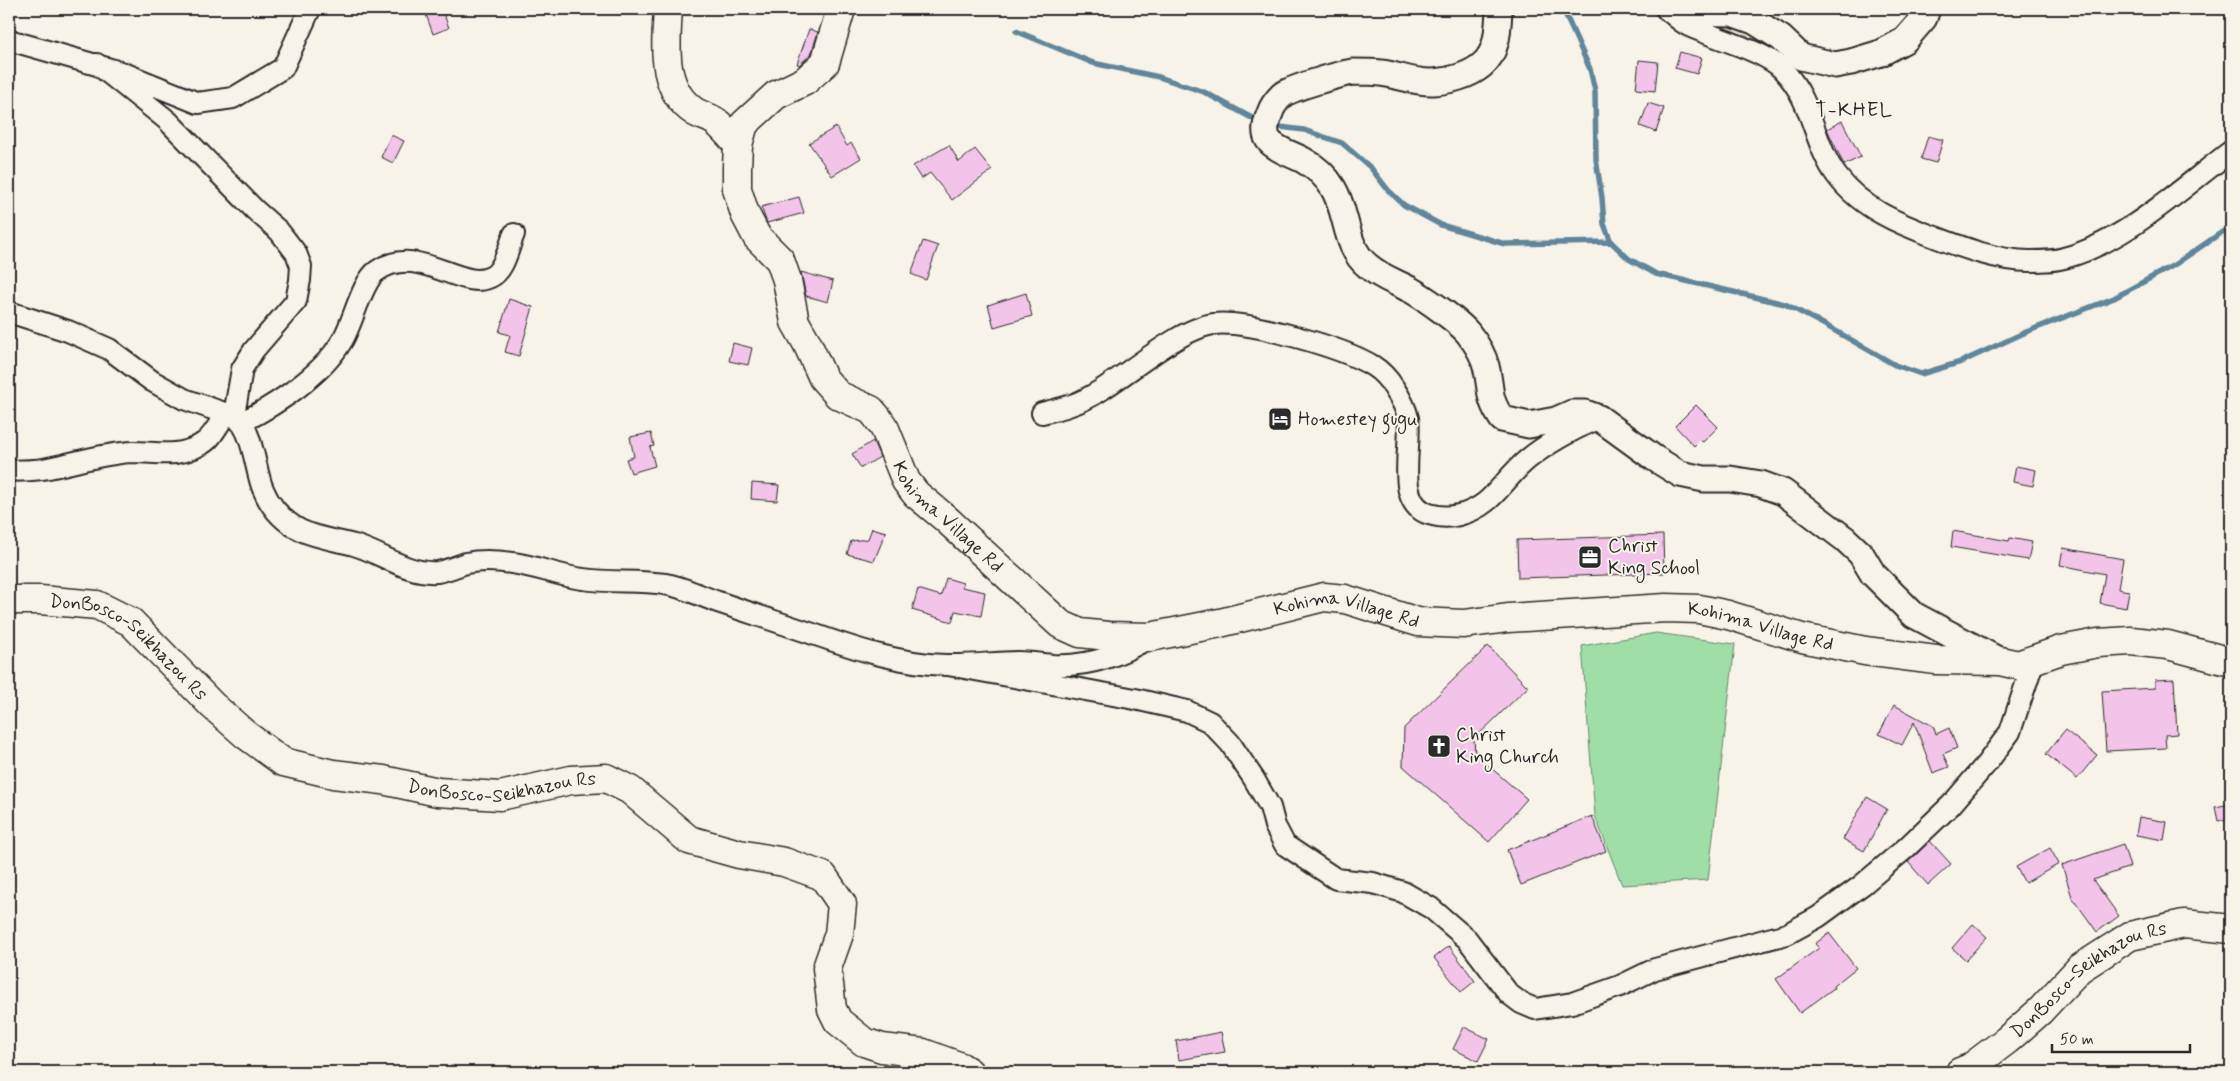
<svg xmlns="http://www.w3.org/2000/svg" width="2240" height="1081" viewBox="0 0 2240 1081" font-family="Mynerve,sans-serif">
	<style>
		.green { fill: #9fdfa7; stroke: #658569 }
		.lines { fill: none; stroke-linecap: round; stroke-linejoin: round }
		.stream { stroke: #61869b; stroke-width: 5.5 }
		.building { fill: #f2c4e9; stroke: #2b2b2b }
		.minor-casing { stroke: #2b2b2b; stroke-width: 24 }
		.tertiary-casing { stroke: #2b2b2b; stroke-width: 29 }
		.secondary-casing { stroke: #2b2b2b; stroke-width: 31 }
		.minor { stroke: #f7f3e8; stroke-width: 20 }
		.tertiary { stroke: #f7f3e8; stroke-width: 25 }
		.secondary { stroke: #f7f3e8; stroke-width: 28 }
		.labels { text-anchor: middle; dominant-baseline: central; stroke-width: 4; stroke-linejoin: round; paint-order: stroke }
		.poi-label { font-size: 19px; fill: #2b2b2b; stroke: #f7f3e8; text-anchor: start }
		.street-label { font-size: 19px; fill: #2b2b2b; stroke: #f7f3e8 }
		.neighbourhood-label { font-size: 20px; letter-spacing: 1px; fill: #2b2b2b; stroke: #f7f3e8 }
	</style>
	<rect width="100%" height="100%" fill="#f7f3e8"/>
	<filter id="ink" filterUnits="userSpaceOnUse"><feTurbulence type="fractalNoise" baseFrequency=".02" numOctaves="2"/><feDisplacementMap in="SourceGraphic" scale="10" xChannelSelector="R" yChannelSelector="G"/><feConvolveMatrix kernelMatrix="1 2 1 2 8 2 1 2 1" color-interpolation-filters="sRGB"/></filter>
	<g filter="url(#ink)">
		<path class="green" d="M1656,633L1735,644L1708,880L1622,885L1595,816L1582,646Z"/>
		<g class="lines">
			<path class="stream" d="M1563,9L1590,69L1595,91L1596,159L1602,198L1604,224L1611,242L1629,259L1656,274L1785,304L1825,325L1895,365L1921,374L1961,362L2026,332L2114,298L2174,265L2231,226
				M1016,31L1093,63L1159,77L1204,92L1261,123
				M1272,126L1304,130L1342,143L1371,168L1388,190L1404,205L1441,225L1505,244L1611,242"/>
		</g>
		<path class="building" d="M424,9H442L449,28L433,34Z
			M809,29L818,32L811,54L799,65L797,64Z
			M1680,52L1702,58L1697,74L1675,68Z
			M1639,60L1658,62L1655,91L1636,89Z
			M1648,103L1664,108L1656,132L1640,126Z
			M1842,121L1861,157L1844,165L1827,129Z
			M836,127L847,146L851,143L861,158L832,176L809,143Z
			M391,135L404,141L393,163L381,157Z
			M1928,136L1943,140L1936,163L1921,159Z
			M949,145L959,162L975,149L992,170L952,200L930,173L921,179L913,166Z
			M799,197L804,213L767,223L761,207Z
			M923,241L938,246L926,280L911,274Z
			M801,272L833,281L828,302L806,296Z
			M1026,293L1032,316L994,327L988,305Z
			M509,299L533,307L519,356L505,352L510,335L499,332Z
			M733,343L752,348L748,365L729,361Z
			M1696,405L1718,427L1703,442L1700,440L1694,446L1675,426Z
			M651,433L654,446L650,447L655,466L631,473L626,459L634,457L630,437Z
			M873,441L880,457L861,468L852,454Z
			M2016,466L2036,470L2033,486L2013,482Z
			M752,483L779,485L777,501L751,499Z
			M872,528L886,532L874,561L847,554L851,541L868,539Z
			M1953,531L2009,541L2010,538L2032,542L2028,560L1951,547Z
			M1663,535L1664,573L1518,578L1517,540Z
			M2063,548L2123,559L2118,589L2129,591L2126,608L2100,603L2105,574L2060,565Z
			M946,578L963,583L962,587L985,592L981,616L955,611L952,622L912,610L918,589L941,596Z
			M1488,646L1528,687L1474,739L1475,754L1527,799L1489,842L1403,766L1404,728Z
			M2174,679L2177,734L2165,735L2166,748L2106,751L2102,691L2155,688V680Z
			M1894,705L1933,726L1936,734L1949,728L1957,748L1943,754L1949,767L1933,773L1914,722L1902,745L1879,734Z
			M2065,730L2097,755L2077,779L2046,754Z
			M1867,797L1887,809L1864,851L1843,839Z
			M2231,804V818L2218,821L2215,807Z
			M1592,816L1606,851L1521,885L1507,850Z
			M2139,817L2167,822L2164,840L2136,835Z
			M1930,841L1951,864L1928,885L1908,862Z
			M2123,844L2130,867L2093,880L2119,916L2097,932L2072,897L2062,865Z
			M2050,848L2059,864L2025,883L2016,867Z
			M1973,924L1987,937L1966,960L1952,948Z
			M1829,933L1856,968L1833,986L1834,988L1800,1013L1776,979L1819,948L1815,944Z
			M1449,946L1475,981L1461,992L1434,958Z
			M1464,1027L1489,1039L1478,1061L1453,1049Z
			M1221,1032L1225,1052L1179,1060L1176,1041Z"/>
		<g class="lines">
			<g class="minor-casing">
				<path id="minor" d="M1666,9C1673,14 1679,21 1687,25C1711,37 1765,51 1782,69C1814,101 1812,142 1837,176C1861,208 1899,224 1935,237C1964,248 1998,261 2030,261C2040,261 2054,261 2064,258C2123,243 2182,188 2231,151
					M9,40L121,72L198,103L233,98L283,68L310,9
					M97,64L167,120L255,210L279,231L296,253L301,266L300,280L296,301L254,350L242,369L234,415
					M9,312L68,331L109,349L152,381L184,399L227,414
					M1042,413C1059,409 1076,405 1091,396C1124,378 1179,328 1214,324C1248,320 1344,348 1373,366C1381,371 1389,380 1394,388C1400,397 1406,408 1408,418C1413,446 1392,507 1433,515C1441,517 1451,517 1459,515C1493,507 1502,480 1528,459C1549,442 1574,429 1599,418
					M242,422C276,405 322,375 342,341C353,323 362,281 377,271C420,241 464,296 494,275C505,267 509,246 514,234
					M9,471C20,470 31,471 43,469C72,464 103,453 133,452C157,452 178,458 200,445C213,439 217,424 227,414C253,417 254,469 263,489C270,506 283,521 300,530C317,538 336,540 354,545C382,553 406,574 437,572C446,571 457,566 466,563C480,560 498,561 512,563C536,566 559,576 583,579C610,583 637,580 665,584C684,587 700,596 718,602C751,613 783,624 816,635C856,649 902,664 946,665C969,666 994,662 1018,662C1030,662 1041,664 1053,665C1089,667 1120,656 1150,637
					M948,665L1135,699L1187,711L1210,722L1230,743L1254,779L1270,807L1275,826L1285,845L1336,879L1373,883L1403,892L1431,908L1467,939L1509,994L1521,1003L1535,1009L1572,1003L1620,986L1655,969L1787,934L1818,917L1862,885L1906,848L1951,805L1987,763L2010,732L2034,660"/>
			</g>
			<g class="tertiary-casing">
				<path id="tertiary" d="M1499,9C1498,28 1498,52 1482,65C1469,76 1449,81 1433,82C1415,83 1398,75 1381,73C1372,72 1362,72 1354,72C1343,73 1291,88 1282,95C1277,100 1272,106 1270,113C1266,122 1263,134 1270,142C1279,151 1292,154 1303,160C1316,167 1326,176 1333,188C1348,212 1344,247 1368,266C1380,277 1396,282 1411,290C1425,298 1458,321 1468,333C1476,343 1483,354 1486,366C1492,390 1487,397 1502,419L1529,425L1556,420L1572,413H1585L1599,418L1654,458L1680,474L1704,479H1730L1761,484L1783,492L1845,539L1861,554L1873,574L1914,615L2000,661
					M1673,9L1683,12L1732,13L1754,21L1781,38L1801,57L1835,65L1851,62L1881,53L1905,40L1924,18L1927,9"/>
			</g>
			<g class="secondary-casing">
				<g id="secondary">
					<path d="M668,9C666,45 660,89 695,112C702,116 710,117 716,122C724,128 731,137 738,145"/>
					<path id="s1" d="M841,9L825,63L805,81L776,95L744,124L738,145L737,167V189L745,214L757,237L780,260L787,280L795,322L807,343L823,378L838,395L871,410L877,417L885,429L906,481L916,494L945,518L1060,624L1080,633L1108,636L1150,637L1220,623L1324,597L1345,599L1418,622L1464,624L1508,618L1666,608L1699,609L1728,615L1802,638L1865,651L1936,660L2000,661L2018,665L2061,650L2098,643L2131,641L2168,645L2231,662"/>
					<path id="s2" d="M9,600H40L97,605L131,622L212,705L246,735L283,762L333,774L383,780L438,792L500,796L571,780L606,778L630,790L689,840L739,854L784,862L823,876L842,904L839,934L827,968L832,1009L838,1021L864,1042L882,1048L923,1053L961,1067L969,1072"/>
					<path id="s3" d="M1960,1072L1970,1068L2007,1040L2040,1011L2079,969L2130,936L2184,924L2231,929"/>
				</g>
			</g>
			<use href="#minor" class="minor"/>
			<use href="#tertiary" class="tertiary"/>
			<use href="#secondary" class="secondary"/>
		</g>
	</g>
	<defs>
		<g id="hotel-square" transform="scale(1.25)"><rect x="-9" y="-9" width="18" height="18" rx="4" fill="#2b2b2b" stroke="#f7f3e8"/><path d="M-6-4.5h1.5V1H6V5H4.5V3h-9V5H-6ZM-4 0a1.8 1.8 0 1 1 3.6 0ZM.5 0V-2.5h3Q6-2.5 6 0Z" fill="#fff"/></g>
		<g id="office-square" transform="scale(1.25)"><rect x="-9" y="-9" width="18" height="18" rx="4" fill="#2b2b2b" stroke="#f7f3e8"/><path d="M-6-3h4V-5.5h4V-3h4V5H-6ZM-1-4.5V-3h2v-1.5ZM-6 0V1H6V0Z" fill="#fff"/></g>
		<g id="church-square" transform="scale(1.25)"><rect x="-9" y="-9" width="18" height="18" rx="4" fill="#2b2b2b" stroke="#f7f3e8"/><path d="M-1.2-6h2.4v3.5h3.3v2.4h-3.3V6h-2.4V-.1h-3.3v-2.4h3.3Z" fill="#fff"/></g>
	</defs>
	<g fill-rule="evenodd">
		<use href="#hotel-square" x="1280" y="419"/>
		<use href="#office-square" x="1590" y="557"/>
		<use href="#church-square" x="1439" y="746"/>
	</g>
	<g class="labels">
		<g class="poi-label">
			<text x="1298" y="419">Homestey gugu</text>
			<text x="1608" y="546">Christ<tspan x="1608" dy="22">King School</tspan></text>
			<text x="1456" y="735">Christ<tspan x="1456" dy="22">King Church</tspan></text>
		</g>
		<g class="street-label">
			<text stroke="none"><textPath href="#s1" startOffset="629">Kohima Village Rd</textPath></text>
			<text stroke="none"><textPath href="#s1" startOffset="1079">Kohima Village Rd</textPath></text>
			<text stroke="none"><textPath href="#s1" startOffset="1499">Kohima Village Rd</textPath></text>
			<text stroke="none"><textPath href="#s2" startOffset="136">DonBosco-Seikhazou Rs</textPath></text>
			<text stroke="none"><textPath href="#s2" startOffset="556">DonBosco-Seikhazou Rs</textPath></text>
			<text stroke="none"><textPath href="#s3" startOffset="161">DonBosco-Seikhazou Rs</textPath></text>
		</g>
		<g class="neighbourhood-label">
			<text x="1854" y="110">T-KHEL</text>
		</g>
	</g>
	<rect width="2240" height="1081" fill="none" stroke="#f7f3e8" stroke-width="30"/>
	<rect x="15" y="15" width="2210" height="1051" fill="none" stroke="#2b2b2b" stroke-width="2" filter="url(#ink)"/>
	<path d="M2052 1044v8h138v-8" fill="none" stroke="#2b2b2b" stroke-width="2.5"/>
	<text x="2060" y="1044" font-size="15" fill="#2b2b2b" stroke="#f7f3e8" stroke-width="4" paint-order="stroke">50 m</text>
</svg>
